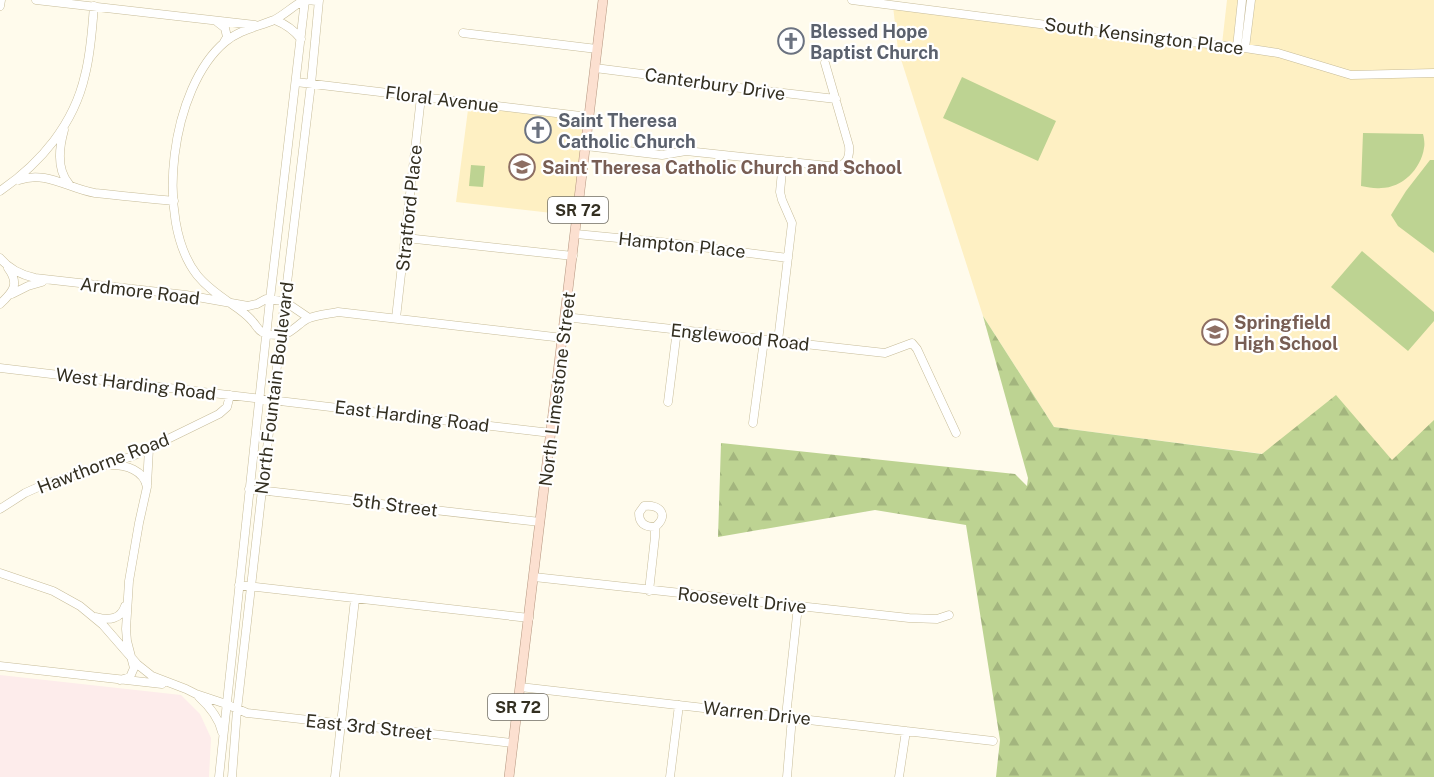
<svg xmlns="http://www.w3.org/2000/svg" width="1434" height="777" viewBox="0 0 1434 777" font-family="'Public Sans',sans-serif">
	<style>
		.commercial { fill: #fdeceb }
		.built { fill: #fef0c3 }
		.grass { fill: #bdd392 }
		.forest { fill: url(#forest-firs) }
		.lines { fill: none; stroke-linecap: round; stroke-linejoin: round }
		.minor-casing { stroke: #c7bc99; stroke-width: 9 }
		.major-casing { stroke: #b4957f; stroke-width: 10 }
		.minor { stroke: #fff; stroke-width: 8 }
		.major { stroke: #fce0d0; stroke-width: 9 }
		.labels { text-anchor: middle; dominant-baseline: central; stroke-width: 4.5; stroke-linejoin: round; paint-order: stroke }
		.shield { fill: #fff; stroke: #706d64; stroke-width: 1.5 }
		.shield-label { font-size: 16px; font-weight: bold; fill: #332f21 }
		.worship-label { font-size: 18px; font-weight: bold; fill: #5b616d; stroke: #fff; text-anchor: start }
		.street-label { font-size: 18px; fill: #332f21; stroke: #fff }
		.education-label { font-size: 18px; font-weight: bold; fill: #785e54; stroke: #fff; text-anchor: start }
	</style>
	<defs>
		<pattern id="forest-firs" width="22" height="20" patternUnits="userSpaceOnUse" patternTransform="scale(1.5)"><rect width="22" height="20" fill="#bdd392"/><path d="M5 1l3.5 6h-7zM16 11l3.5 6h-7z" fill="#a3b57e"/></pattern>
	</defs>
	<rect width="100%" height="100%" fill="#fffbec"/>
	<path class="commercial" d="M0,675L181,695L200,714L211,738L209,777H0Z"/>
	<path class="built" d="M1227,0H1434V476L1054,427L983,316L898,50L893,6L1222,44Z
		M469,102L589,117L578,216L456,202Z"/>
	<path class="grass" d="M962,77L1056,121L1038,161L943,118Z
		M1363,133L1423,134C1424,138 1425,144 1424,148C1421,169 1402,188 1381,188C1375,189 1368,187 1361,186Z
		M1430,160H1434V253L1398,226L1391,215L1406,191Z
		M471,165L485,166L483,187L469,186Z
		M1362,251L1434,312V321L1408,351L1331,287Z"/>
	<path class="forest" d="M983,316L1054,427L1262,454L1336,395L1392,460L1434,420V777H996L1000,740L966,525L875,510L718,537L721,443L1015,474L1027,486L1028,478Z"/>
	<g class="lines">
		<g class="minor-casing">
			<path id="minor" d="M36,0L255,25
				M852,0L1109,33L1245,48L1278,53L1351,75L1434,73
				M319,1C315,1 309,0 305,0C298,2 283,16 274,20C257,27 239,30 225,42C171,87 154,220 197,275C209,290 225,299 240,310C244,313 249,317 253,322C256,325 258,330 262,332C266,335 276,335 280,335C290,335 298,324 307,319C316,315 328,314 338,312L563,338
				M0,6L1,0
				M275,20C285,24 294,30 301,39
				M216,21L225,28L227,37L224,42
				M463,33L597,49
				M1237,47L1242,0
				M1245,48L1251,0
				M595,68L642,74L680,81L836,99
				M296,82L589,117
				M64,130C59,148 56,169 69,184
				M586,146L662,155L686,151L838,167C848,163 850,156 849,146L825,63
				M19,180C46,170 69,189 95,193C121,196 147,198 174,201
				M0,191C41,163 74,124 85,75C91,52 92,29 94,6
				M576,234L670,243L788,258
				M406,238L573,256
				M0,258C9,269 22,275 35,278L186,295L248,306L257,304L266,299L284,301L309,318
				M12,294L28,286L42,282
				M0,304C13,292 20,284 8,268
				M565,317L885,353L912,343L917,349L956,433
				M396,318L421,97
				M778,341L792,223L782,200L780,192L783,161
				M0,368L551,433
				M668,402L677,330
				M753,423L764,340
				M111,465C126,465 144,470 147,487L139,523L129,581L126,629L127,641L134,668L130,677L120,680
				M147,485L149,448
				M249,489L540,522
				M0,509L25,493L43,485L133,456L219,414L227,407L230,395
				M0,573L53,591L80,606L103,625L137,664L152,676L186,689L196,694L226,704L247,713L513,743
				M534,577L909,618L937,619L949,615
				M239,585L529,618
				M649,591L655,537V527C669,516 661,504 644,506L639,513C639,523 645,527 655,527
				M96,617C109,621 121,619 125,606
				M0,666L162,684
				M520,687L993,741
				M199,697C209,706 219,719 222,732
				M786,716L798,606
				M219,777L270,299L305,0
				M232,777L237,710L262,490L311,84L319,0
				M335,777L355,599
				M670,777L679,705
				M787,777L792,717
				M899,777L906,731"/>
		</g>
		<g class="major-casing">
			<path id="major" d="M509,777L603,0"/>
		</g>
		<use href="#minor" class="minor"/>
		<use href="#major" class="major"/>
	</g>
	<defs>
		<g id="church-ring" transform="scale(1.35)"><circle r="9.5" fill="#fff" stroke="#6b7280" stroke-width="1.5"/><path d="M-1.2-6h2.4v3.5h3.3v2.4h-3.3V6h-2.4V-.1h-3.3v-2.4h3.3Z" fill="#6b7280"/></g>
		<g id="school-ring" transform="scale(1.35)"><circle r="9.5" fill="#fff" stroke="#8d6e63" stroke-width="1.5"/><path d="M0-5L7-2L0 1L-7-2ZM-4 1L0 2.5L4 1V4Q0 6-4 4Z" fill="#8d6e63"/></g>
	</defs>
	<g fill-rule="evenodd">
		<use href="#church-ring" x="791" y="41"/>
		<use href="#church-ring" x="538" y="130"/>
		<use href="#school-ring" x="522" y="167"/>
		<use href="#school-ring" x="1215" y="332"/>
	</g>
	<g class="labels">
		<g class="shield">
			<rect x="548" y="197" width="60" height="26" rx="4.5"/>
			<rect x="488" y="694" width="60" height="26" rx="4.5"/>
		</g>
		<g class="shield-label">
			<text x="578" y="210">SR 72</text>
			<text x="518" y="707">SR 72</text>
		</g>
		<g class="worship-label">
			<text x="810" y="31">Blessed Hope<tspan x="810" dy="21">Baptist Church</tspan></text>
			<text x="558" y="120">Saint Theresa<tspan x="558" dy="21">Catholic Church</tspan></text>
		</g>
		<g class="street-label">
			<text transform="translate(1144 36) rotate(7)">South Kensington Place</text>
			<text transform="translate(715 84) rotate(8)">Canterbury Drive</text>
			<text transform="translate(442 99) rotate(7)">Floral Avenue</text>
			<text transform="translate(409 208) rotate(-84)">Stratford Place</text>
			<text transform="translate(682 245) rotate(6)">Hampton Place</text>
			<text transform="translate(140 291) rotate(7)">Ardmore Road</text>
			<text transform="translate(740 337) rotate(6)">Englewood Road</text>
			<text transform="translate(136 384) rotate(7)">West Harding Road</text>
			<text transform="translate(274 388) rotate(-83)">North Fountain Boulevard</text>
			<text transform="translate(557 389) rotate(-83)">North Limestone Street</text>
			<text transform="translate(412 416) rotate(7)">East Harding Road</text>
			<text transform="translate(103 463) rotate(-21)">Hawthorne Road</text>
			<text transform="translate(395 505) rotate(7)">5th Street</text>
			<text transform="translate(742 600) rotate(6)">Roosevelt Drive</text>
			<text transform="translate(757 713) rotate(6)">Warren Drive</text>
			<text transform="translate(369 727) rotate(6)">East 3rd Street</text>
		</g>
		<g class="education-label">
			<text x="542" y="167">Saint Theresa Catholic Church and School</text>
			<text x="1234" y="322">Springfield<tspan x="1234" dy="21">High School</tspan></text>
		</g>
	</g>
</svg>
